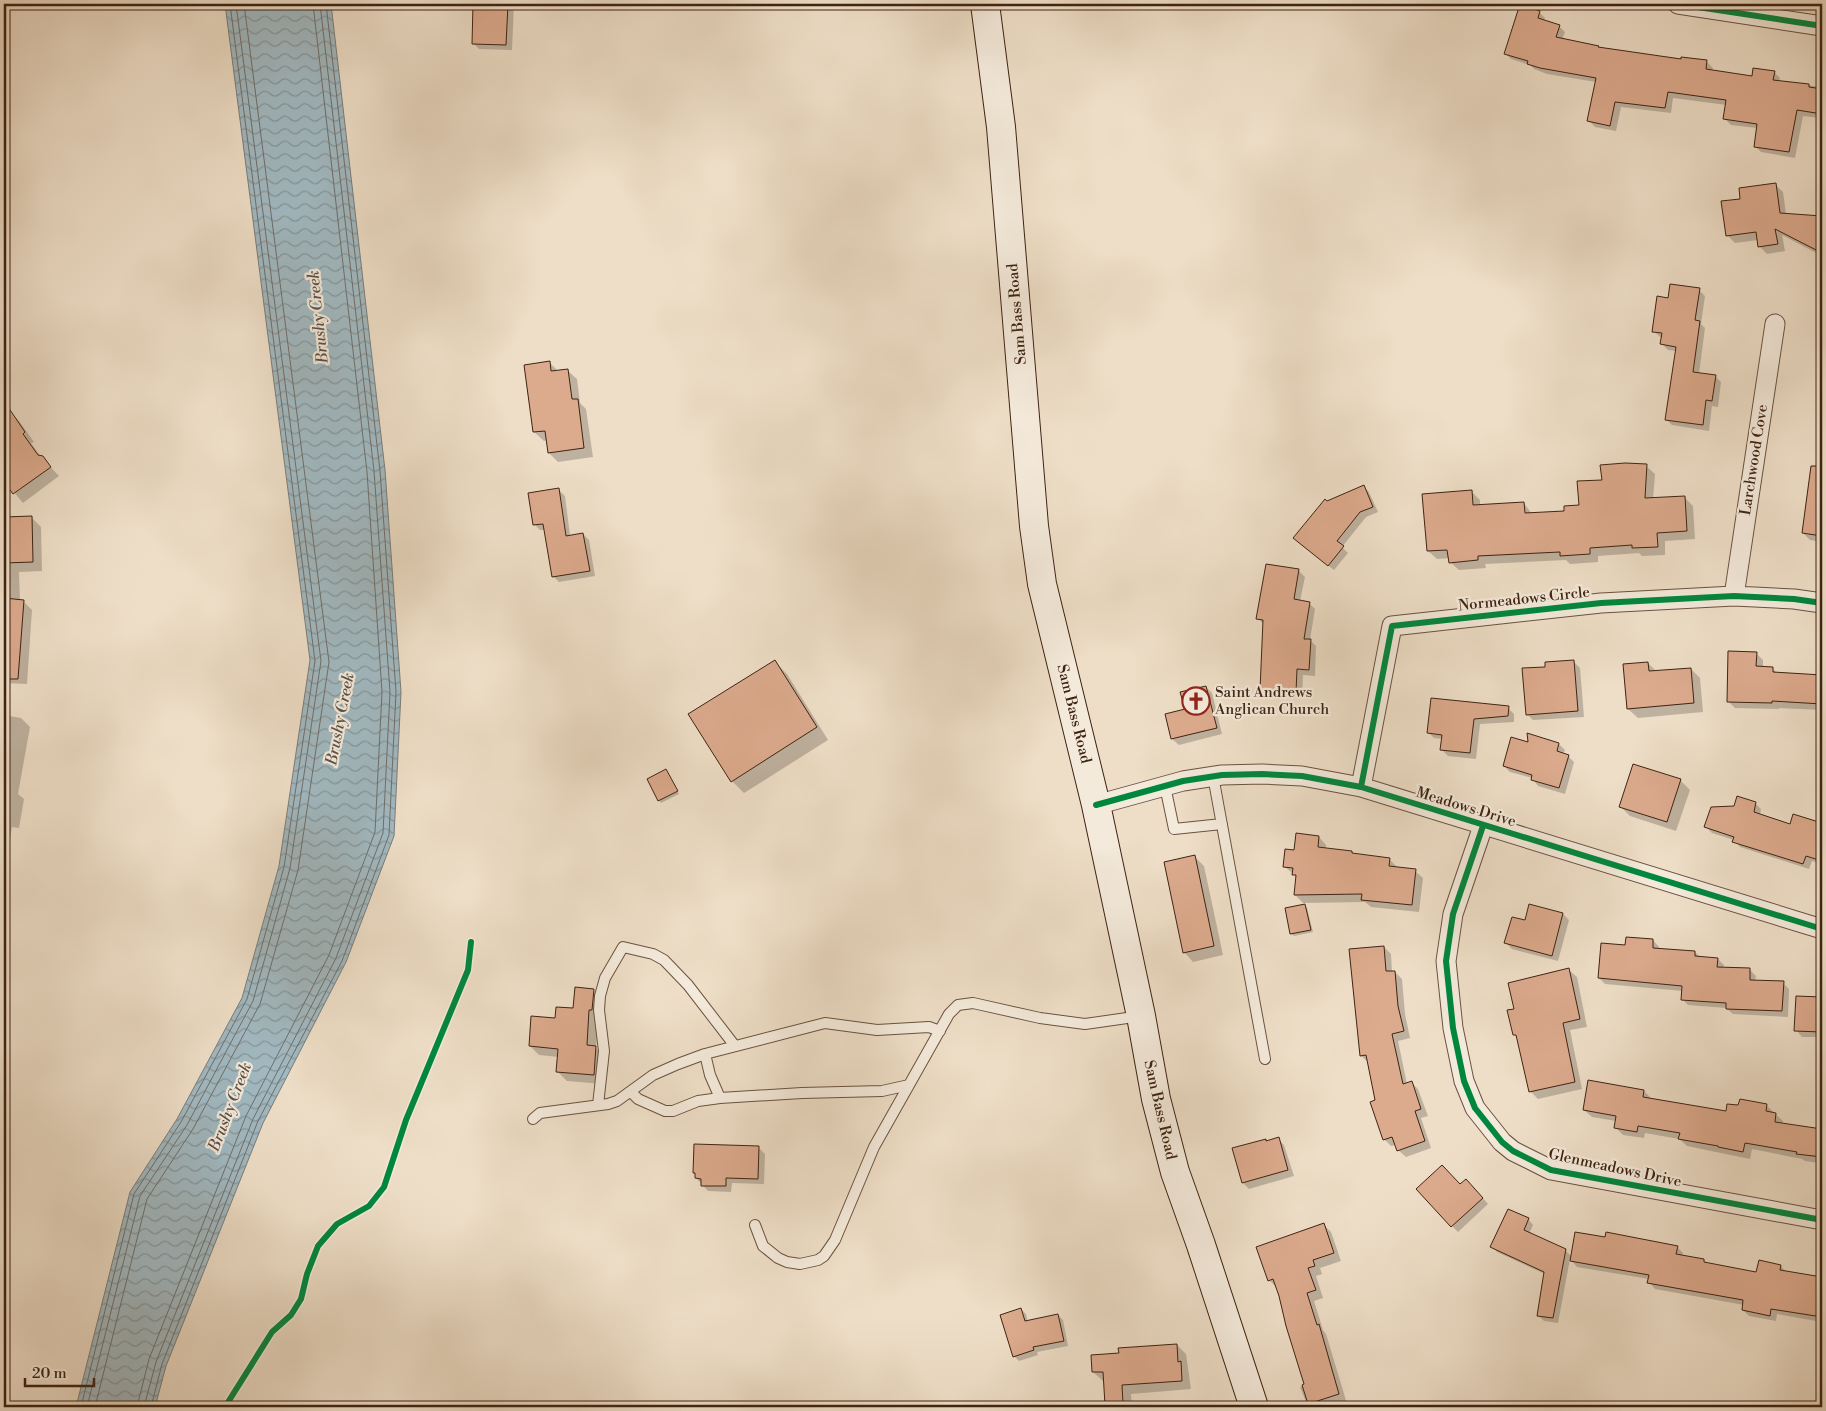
<svg xmlns="http://www.w3.org/2000/svg" width="1826" height="1411" viewBox="0 0 1826 1411" font-family="'Libre Bodoni',serif">
	<style>
		.water { fill: url(#water-waves); stroke: #797d7b }
		.shadow { fill: #0003 }
		.lines { fill: none; stroke-linecap: round; stroke-linejoin: round }
		.shore { stroke: #706e6a; stroke-width: 1 }
		.building { fill: #dcaa8d; stroke: #3e2312 }
		.lane-casing { stroke: #6a523f; stroke-width: 12 }
		.street-casing { stroke: #6a523f; stroke-width: 21 }
		.secondary-casing { stroke: #3e2312; stroke-width: 30 }
		.lane { stroke: #f4eadb; stroke-width: 10 }
		.street { stroke: #f4eadb; stroke-width: 19 }
		.secondary { stroke: #f4eadb; stroke-width: 28 }
		.cycleway-casing { stroke: #f4eadb; stroke-width: 9 }
		.cycleway { stroke: #00873e; stroke-width: 6 }
		.labels { text-anchor: middle; dominant-baseline: central; stroke-width: 4.5; stroke-linejoin: round; paint-order: stroke }
		.street-label { font-size: 15px; fill: #3e2312; stroke: #f4eadb }
		.poi-label { font-size: 15px; fill: #3e2312; stroke: #f4eadb; text-anchor: start }
		.water-label { font-size: 16px; font-style: italic; fill: #5c5047; stroke: #f4eadb }
	</style>
	<defs>
		<pattern id="water-waves" width="16" height="10" patternUnits="userSpaceOnUse" patternTransform="scale(1.25)"><rect width="16" height="10" fill="#a1b9c1"/><path d="M0 5q4-4 8 0t8 0" fill="none" stroke="#85969b"/></pattern>
	</defs>
	<rect width="100%" height="100%" fill="#eedec7"/>
	<filter id="stains"><feTurbulence type="fractalNoise" baseFrequency=".004" numOctaves="4"/><feColorMatrix values="0 0 0 0 .2 0 0 0 0 .09 0 0 0 0 .02 0 0 0 .5 -.17"/></filter>
	<radialGradient id="worn" r=".72"><stop offset=".6" stop-color="#630" stop-opacity="0"/><stop offset="1" stop-color="#630" stop-opacity=".3"/></radialGradient>
	<path class="water" d="M225,4H331L385,470L401,692L394,836L346,962L263,1123L166,1366L155,1407H76L130,1192L177,1119L242,998L279,866L310,660Z"/>
	<path class="shadow" d="M475,4H514L512,50L479,49L473,43Z
		M1539,12L1545,18L1544,21L1559,26L1565,32L1562,40L1598,47L1600,49L1682,60L1707,62L1713,68L1712,71L1753,77L1774,72L1780,78L1779,82L1822,87V118L1803,116L1795,158L1761,152L1755,146L1757,128L1731,125L1725,119L1727,105L1673,98L1671,113L1621,107L1616,131L1595,127L1589,121L1596,82L1547,74L1534,69L1530,65L1511,59L1505,53Z
		M1775,184L1783,192L1786,214L1819,217L1822,210V256L1782,235L1785,251L1767,254L1759,246L1758,240L1735,243L1727,235L1742,200Z
		M1699,290L1705,296L1701,324L1705,328L1699,374L1715,376L1721,382L1718,407L1712,406L1709,431L1672,425L1666,419L1676,351L1668,350L1662,344L1663,338L1660,337L1654,331L1669,299Z
		M550,363L558,371L567,370L577,379L580,403L586,409L593,457L558,462L549,453L547,440L544,441L534,432Z
		M10,412L19,421L34,442L31,443L41,457L59,476L23,503L4,480V416Z
		M1820,434H1822V460L1817,454Z
		M1646,466L1655,474L1653,499L1685,498L1693,506L1695,539L1665,541V555L1642,556L1639,553L1598,556V562L1570,564L1566,560L1485,564L1486,568L1459,570L1450,562V558L1437,559L1428,551L1471,491L1480,500V506L1524,503L1532,514L1565,512L1580,506L1603,481Z
		M1363,486L1369,492L1378,512L1366,517L1342,547L1348,553L1334,570L1300,544L1327,502Z
		M559,490L565,496L570,536L583,534L589,540L595,576L559,582L553,576L545,530H540L534,524Z
		M1808,499L1822,501V556L1816,549L1817,541L1810,540L1803,533Z
		M4,518H32L41,527L42,571L19,572L20,601H23L32,610L27,684L4,683Z
		M1267,565L1299,571L1305,577L1300,601L1309,603L1315,609L1310,640L1316,646L1315,676L1303,675L1302,697L1267,696L1261,690L1264,625L1258,618Z
		M1756,653L1763,660V668H1772L1778,674L1822,676V710L1779,708V709L1735,708L1728,701Z
		M774,661L787,674L828,740L744,793L732,781Z
		M1574,662L1580,668L1584,717L1533,720L1527,714L1546,668Z
		M1648,663L1657,672L1691,669L1700,678L1703,712L1638,718L1628,709Z
		M1206,687L1212,693L1222,734L1179,745L1172,739L1186,710Z
		M1508,708L1514,714V722L1480,724L1476,759L1448,756L1442,750L1443,739L1434,738L1428,732Z
		M4,715L21,718L30,727L18,794L24,799L19,828L12,827L6,861H4Z
		M1529,744H1559L1565,750L1563,754L1568,756L1574,762L1565,794L1538,786L1532,778L1510,772L1504,766Z
		M666,770L679,794L661,803L659,800Z
		M1680,780L1690,790L1676,831L1630,816L1621,807Z
		M1755,803L1761,809L1760,815L1791,826L1794,816L1822,825V864L1812,861L1809,869L1740,847L1734,840L1712,833L1706,827L1735,808Z
		M1319,837L1326,845V849L1352,852L1355,855L1389,859L1397,867L1415,871L1423,878L1419,912L1371,907L1365,902L1303,903L1295,895L1297,877L1285,867L1296,852Z
		M1195,857L1204,866L1223,955L1193,962L1184,952Z
		M4,897L9,902L4,932Z
		M1305,905L1307,908L1313,932L1294,936L1291,934Z
		M1530,906L1563,914L1569,920L1558,961L1512,949L1506,943L1526,922Z
		M1653,940L1659,947V949L1695,952L1701,958L1718,959L1724,965L1723,969L1750,970L1756,976L1755,981L1783,983L1789,989L1788,1017L1733,1014L1726,1008L1688,1005L1682,999L1683,991L1605,984L1599,978L1626,946Z
		M1384,947L1391,954L1392,972H1395L1402,979L1405,1014L1410,1038L1398,1041L1407,1084L1411,1082L1418,1089L1428,1116L1421,1118L1431,1148L1406,1157L1398,1150L1396,1145L1391,1146L1384,1139L1369,1063L1361,1056Z
		M1569,970L1577,977L1587,1027L1570,1030L1582,1089L1538,1099L1530,1091L1518,1038L1515,1035L1516,1010Z
		M593,990L602,999L598,1019L596,1048L605,1057L603,1084L567,1081L558,1072L559,1057L539,1055L530,1046L556,1020L574,1009Z
		M1797,998H1822V1037H1802L1796,1030Z
		M1644,1091L1651,1098L1727,1113L1766,1105L1783,1121V1124L1822,1130V1166L1819,1163L1805,1161L1802,1159L1752,1149L1750,1159L1687,1146L1679,1139L1645,1133L1644,1138L1623,1135L1615,1127L1616,1121L1592,1117L1584,1110Z
		M1278,1139L1284,1145L1294,1176L1249,1189L1243,1183L1266,1140L1267,1142Z
		M759,1148L765,1154L764,1184L732,1183L731,1192L708,1191L696,1178V1175L694,1173Z
		M1460,1186H1472L1488,1204L1458,1232L1452,1226Z
		M1528,1219L1533,1225L1529,1234L1565,1250L1572,1257L1677,1247L1683,1253L1682,1257L1704,1260L1707,1264L1757,1274L1760,1262L1781,1266L1787,1273L1822,1278V1322L1777,1314L1776,1321L1749,1316L1743,1310L1744,1305L1655,1289L1649,1282V1279L1577,1267L1570,1259L1558,1323L1544,1321L1538,1315L1545,1274L1497,1252L1492,1246Z
		M1323,1224L1331,1232L1341,1261L1320,1268L1322,1274L1316,1276L1323,1298L1314,1301L1323,1330L1326,1334L1348,1407H1308L1300,1387L1306,1385L1277,1288L1269,1280Z
		M1021,1309L1026,1314L1028,1322L1058,1315L1063,1320L1068,1346L1037,1352L1038,1355L1019,1361L1014,1356Z
		M1177,1345L1186,1354L1191,1389L1131,1394L1132,1407H1110L1106,1404L1105,1381H1103L1093,1372L1120,1354Z"/>
	<g class="lines">
		<path class="shore" d="M81,1407L134,1194L181,1122L247,999L284,867L315,661L230,4
			M87,1407L140,1196L187,1125L253,1001L290,868L321,661L236,4
			M95,1407L147,1199L193,1129L260,1004L298,870L329,662L244,4
			M137,1407L149,1359L246,1116L329,955L375,832L382,692L367,472L313,4
			M144,1407L156,1362L253,1119L336,958L383,833L390,692L374,471L320,4
			M151,1407L162,1364L258,1121L342,961L389,835L396,692L380,471L326,4"/>
	</g>
	<path class="building" d="M473,4H508L506,45L472,44Z
		M1520,4L1540,11L1538,18L1560,25L1556,37L1599,46L1598,47L1681,59V57L1707,60L1706,69L1752,76L1753,68L1775,71L1773,80L1809,84V87L1822,89V114L1797,110L1789,152L1754,147L1757,124L1723,119L1726,100L1668,92L1665,108L1615,102L1610,126L1587,121L1596,78L1540,68L1527,64L1528,61L1504,54Z
		M1776,183L1780,213L1822,216V253L1775,229L1778,244L1758,247L1756,232L1726,236L1721,201L1740,199L1739,188Z
		M1670,284L1700,288L1695,320L1700,321L1693,372L1716,375L1712,401L1706,400L1703,425L1665,420L1676,347L1660,344L1662,333L1652,332L1657,296L1668,298Z
		M550,361L551,371L568,369L572,399H578L584,448L548,453L545,431L533,432L524,365Z
		M4,401L25,432L23,434L38,455L43,456L51,467L13,494L4,482Z
		M1625,463L1647,464L1645,498L1685,496L1687,531L1657,533L1658,547L1632,548V545L1590,548V554L1560,556V552L1478,556V560L1449,563L1447,550L1427,551L1422,494L1472,490L1473,505L1524,502L1525,513L1564,511V506L1579,505L1577,481L1602,480L1600,465Z
		M1811,466H1822V536L1802,533Z
		M1364,485L1373,507L1360,512L1337,541L1344,546L1328,566L1293,538L1325,499L1327,501Z
		M559,488L566,536L583,533L590,571L552,577L543,524L533,525L528,493Z
		M32,516L33,562L4,563V517Z
		M1266,564L1299,569L1294,599L1310,602L1304,639H1311L1309,670L1297,669L1296,692L1260,690L1263,620L1256,619Z
		M4,598L24,600L18,679H4Z
		M1728,651L1757,652L1756,666L1773,667V672L1822,675V704L1772,701V703L1727,702Z
		M775,660L817,727L731,782L688,714Z
		M1574,660L1578,711L1526,715L1522,668L1545,667V662Z
		M1648,662L1649,671L1691,668L1694,703L1627,709L1623,664Z
		M1206,686L1217,728L1171,739L1165,714L1185,709L1180,692Z
		M1431,698L1509,706L1508,716L1474,719L1470,753L1440,750L1442,735L1427,733Z
		M1527,733L1559,743L1557,751L1569,755L1559,788L1531,780L1532,775L1503,766L1511,737L1528,742Z
		M1633,764L1681,779L1667,822L1619,807Z
		M666,769L678,791L658,801L647,779Z
		M1737,796L1756,802L1754,812L1790,824L1793,814L1822,823V861L1806,856L1803,864L1732,842L1734,837L1704,827L1711,807L1734,806Z
		M1296,833L1319,836L1318,847L1352,851V853L1390,858L1389,866L1416,869L1412,905L1361,900L1362,894L1294,895L1296,875H1292L1293,868L1283,867L1285,849L1294,850Z
		M1195,855L1214,946L1183,953L1164,862Z
		M1305,904L1311,930L1290,934L1285,908Z
		M1529,904L1563,913L1552,956L1504,943L1512,917L1525,920Z
		M1626,937L1653,939V948L1695,951V956L1718,958L1717,967L1750,968V980L1784,981L1782,1011L1726,1009V1003L1681,1000L1682,986L1598,978L1601,943L1625,945Z
		M1384,946L1386,971H1395L1398,1006L1404,1031L1392,1034L1403,1084L1412,1081L1421,1109L1415,1111L1425,1141L1397,1151L1392,1137L1383,1140L1370,1102L1375,1100L1366,1055L1360,1056L1349,949Z
		M1569,968L1580,1019L1563,1023L1575,1082L1529,1092L1516,1035H1513L1507,1010L1514,1009L1508,983Z
		M575,987L594,989L592,1010H589L587,1045L596,1046L594,1075L556,1072L558,1049L529,1046L531,1016L555,1018L556,1007L573,1008Z
		M1796,996L1822,997V1032L1794,1031Z
		M1588,1080L1644,1090L1643,1097L1726,1111L1727,1104L1738,1105L1740,1099L1767,1104L1766,1111L1776,1113L1775,1122L1822,1129V1157L1796,1154L1797,1152L1745,1143L1743,1152L1718,1147V1146L1678,1139L1680,1133L1638,1126L1637,1132L1614,1128L1616,1116L1583,1110Z
		M1279,1137L1288,1170L1242,1183L1232,1148L1266,1139V1141Z
		M694,1144L759,1146L758,1179L726,1178V1186H701V1179L695,1178V1173H693Z
		M1442,1165L1460,1184L1466,1179L1483,1198L1451,1227L1416,1189Z
		M1508,1209L1529,1218L1524,1230L1566,1249L1553,1318L1537,1316L1544,1272L1490,1247Z
		M1324,1223L1334,1253L1313,1260L1315,1266L1308,1268L1316,1290L1307,1293L1317,1325L1319,1324L1339,1394L1308,1404L1302,1385L1304,1384L1286,1326L1279,1296L1273,1279L1268,1281L1256,1247Z
		M1575,1232L1605,1237L1606,1232L1678,1246L1676,1254L1704,1259V1262L1756,1272L1759,1260L1781,1265L1780,1270L1822,1277V1317L1771,1309L1770,1316L1742,1310L1743,1300L1647,1283L1649,1275L1570,1261Z
		M1021,1308L1025,1321L1058,1314L1064,1341L1033,1347L1034,1350L1013,1357L1000,1315Z
		M1177,1344L1178,1362L1181,1361L1182,1381L1122,1385L1123,1403L1105,1405L1103,1372H1092L1091,1355L1119,1353L1118,1348Z"/>
	<g class="lines">
		<g class="lane-casing">
			<path id="lane" d="M1213,776L1265,1059
				M1165,786L1174,829L1222,824
				M705,1054L710,1075L720,1098
				M631,1092L638,1099L665,1111H673L698,1101L720,1098L802,1093L882,1091L909,1085L949,1014L958,1005L973,1003L1040,1018L1085,1024L1141,1016
				M598,1105L604,1051L599,1010L600,996L605,978L623,947L653,954L664,960L688,985L735,1046
				M533,1119L540,1113L608,1104L617,1101L653,1075L678,1064L705,1054L825,1023L877,1030L929,1027L940,1031
				M755,1225L763,1246L778,1258L787,1262L800,1264L818,1260L824,1256L835,1240L874,1147L909,1085"/>
		</g>
		<g class="street-casing">
			<path id="street" d="M1678,4L1822,26
				M1734,596L1775,324
				M1361,787L1392,626L1601,603L1734,596L1794,599L1822,603
				M1096,805L1183,781L1222,775L1262,774L1302,776L1361,787L1822,929
				M1483,826L1453,914L1446,961L1453,1028L1464,1081L1475,1108L1502,1142L1513,1151L1551,1170L1822,1220"/>
		</g>
		<g class="secondary-casing">
			<path id="secondary" d="M985,4L1001,127L1034,526L1042,584L1096,805L1141,1016L1156,1099L1175,1172L1201,1245L1254,1407"/>
		</g>
		<use href="#lane" class="lane"/>
		<use href="#street" class="street"/>
		<use href="#secondary" class="secondary"/>
		<g class="cycleway-casing">
			<path id="cycleway" d="M1678,4L1822,26
				M1361,787L1392,626L1601,603L1734,596L1794,599L1822,603
				M1096,805L1183,781L1222,775L1262,774L1302,776L1361,787L1822,929
				M1483,826L1453,914L1446,961L1453,1028L1464,1081L1475,1108L1502,1142L1513,1151L1551,1170L1822,1220
				M225,1407L272,1332L291,1315L301,1299L307,1274L318,1246L337,1224L369,1206L384,1187L406,1120L468,970L471,942"/>
		</g>
		<use href="#cycleway" class="cycleway"/>
	</g>
	<defs>
		<g id="church-ring" transform="scale(1.4375)"><circle r="9.5" fill="#f4eadb" stroke="#8f2418" stroke-width="1.5"/><path d="M-1.2-6h2.4v3.5h3.3v2.4h-3.3V6h-2.4V-.1h-3.3v-2.4h3.3Z" fill="#8f2418"/></g>
	</defs>
	<g fill-rule="evenodd">
		<use href="#church-ring" x="1196" y="701"/>
	</g>
	<g class="labels">
		<g class="street-label">
			<text transform="translate(1017 314) rotate(-95)">Sam Bass Road</text>
			<text transform="translate(1754 460) rotate(-81)">Larchwood Cove</text>
			<text transform="translate(1524 599) rotate(-6)">Normeadows Circle</text>
			<text transform="translate(1074 714) rotate(76)">Sam Bass Road</text>
			<text transform="translate(1466 807) rotate(17)">Meadows Drive</text>
			<text transform="translate(1160 1110) rotate(77)">Sam Bass Road</text>
			<text transform="translate(1615 1168) rotate(12)">Glenmeadows Drive</text>
		</g>
		<g class="poi-label">
			<text x="1215" y="692">Saint Andrews<tspan x="1215" dy="17">Anglican Church</tspan></text>
		</g>
		<g class="water-label">
			<text transform="translate(318 317) rotate(-96)">Brushy Creek</text>
			<text transform="translate(340 719) rotate(-79)">Brushy Creek</text>
			<text transform="translate(230 1107) rotate(-69)">Brushy Creek</text>
		</g>
	</g>
	<rect width="1826" height="1411" fill="none" stroke="#eedec7" stroke-width="20"/>
	<rect x="5" y="5" width="1816" height="1401" fill="none" stroke="#3e2312" stroke-width="2.5"/>
	<rect x="10" y="10" width="1806" height="1391" fill="none" stroke="#3e2312"/>
	<path d="M25 1378v8h69v-8" fill="none" stroke="#3e2312" stroke-width="2.5"/>
	<text x="32" y="1378" font-size="15" fill="#3e2312" stroke="#f4eadb" stroke-width="4" paint-order="stroke">20 m</text>
	<rect width="100%" height="100%" filter="url(#stains)"/>
	<rect width="100%" height="100%" fill="url(#worn)"/>
</svg>
